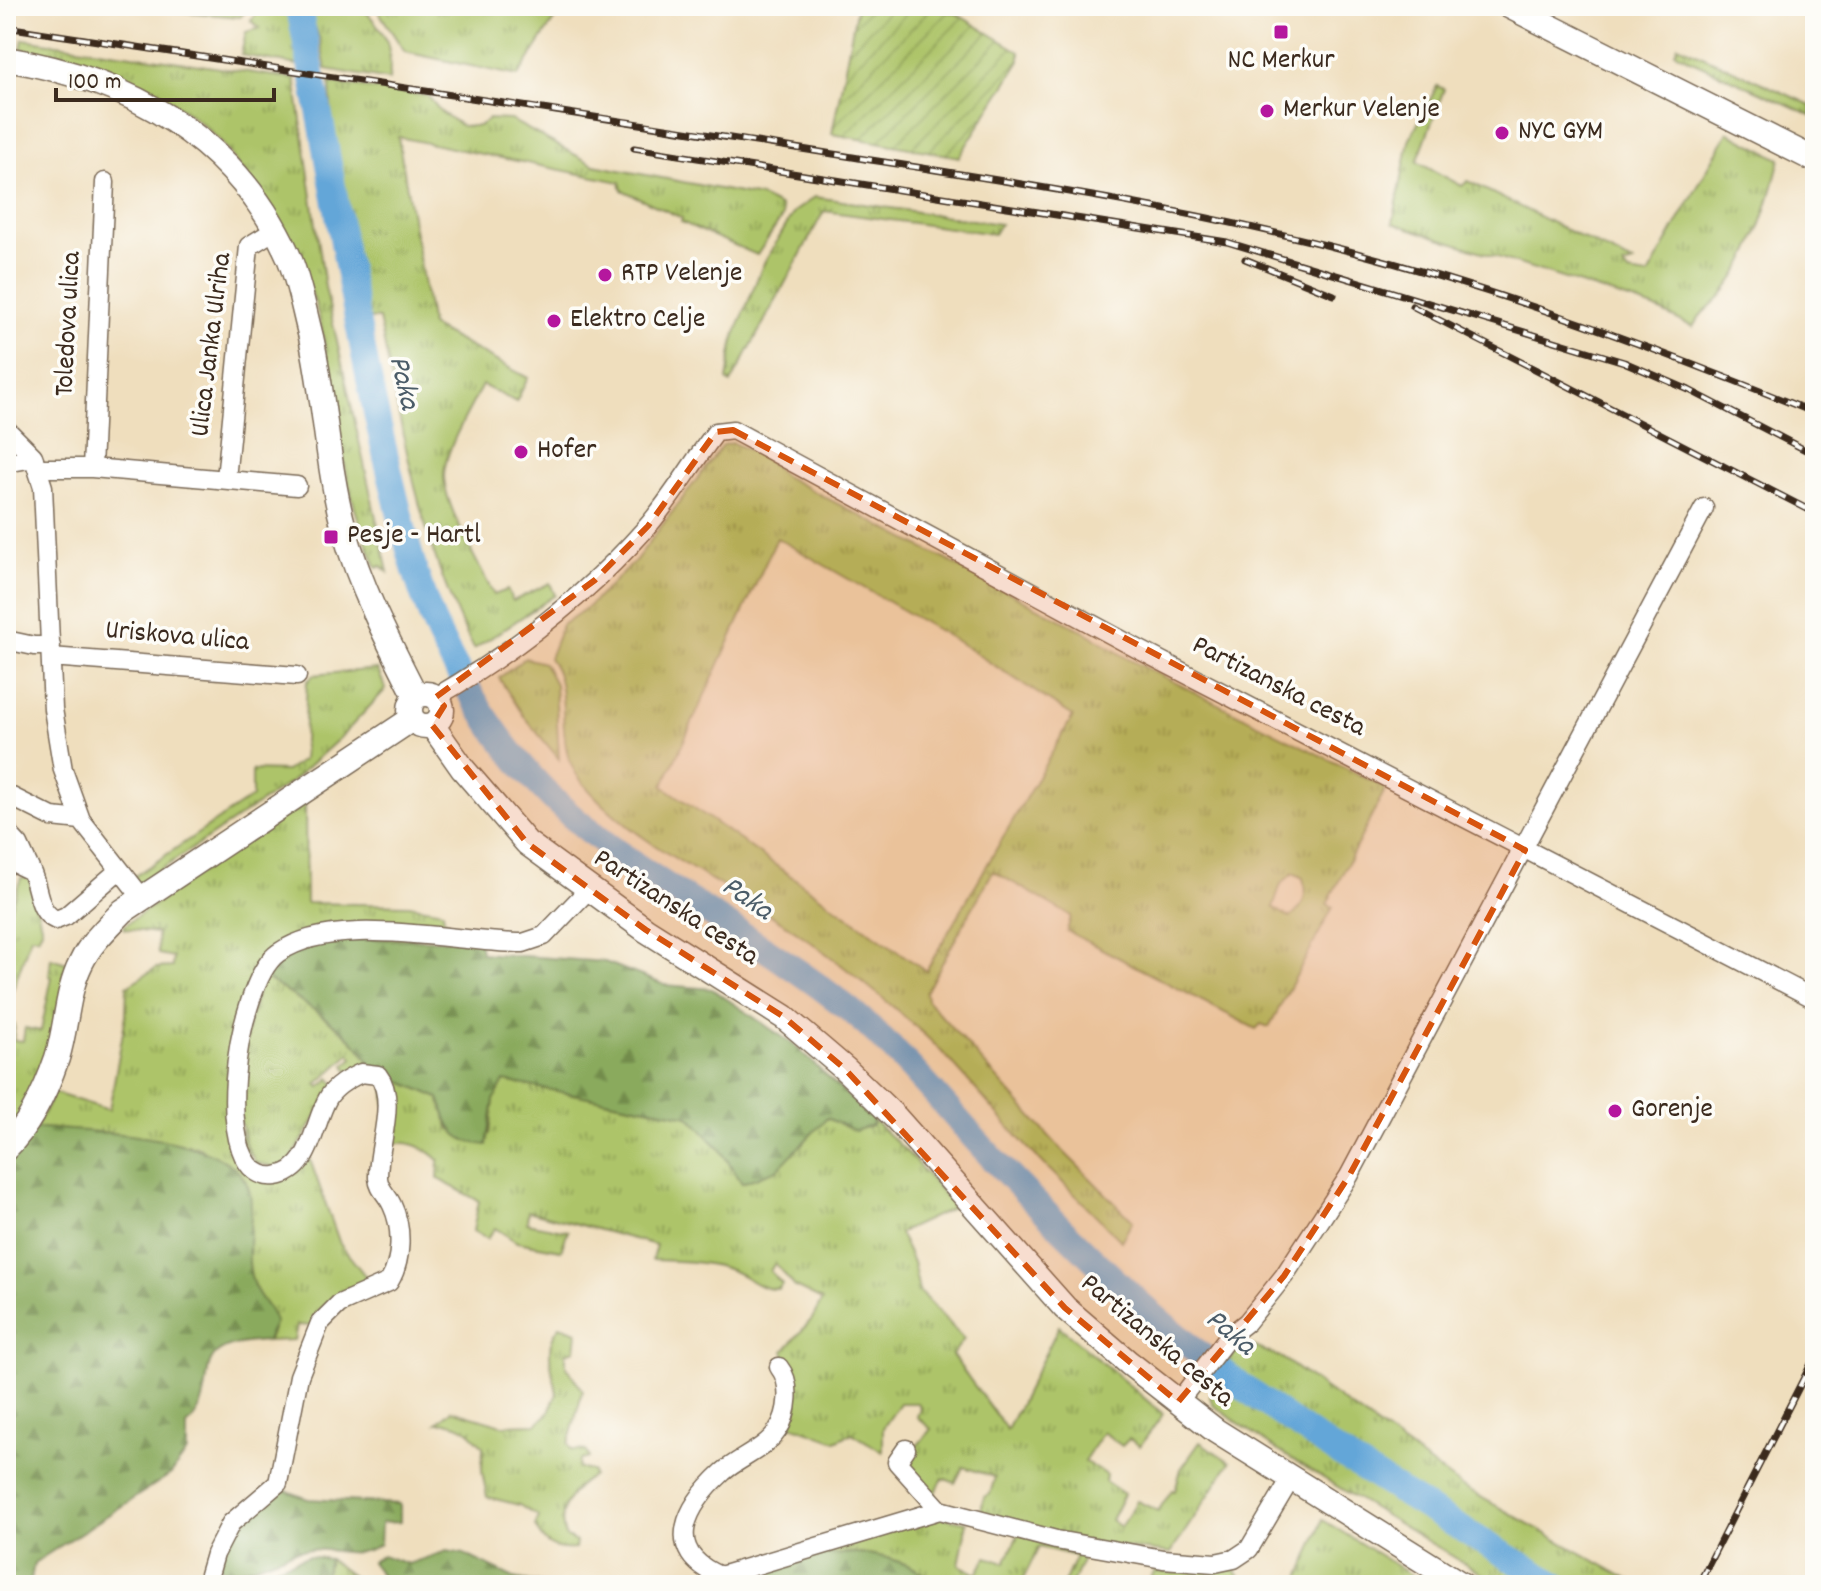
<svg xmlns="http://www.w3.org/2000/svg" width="1821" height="1591" viewBox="0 0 1821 1591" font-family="Dekko,sans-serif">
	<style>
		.grass { fill: url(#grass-tufts); stroke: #747744; stroke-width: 2; fill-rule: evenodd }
		.forest { fill: url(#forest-firs); stroke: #626a3e; stroke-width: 2 }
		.garden { fill: url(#garden-furrows); stroke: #747744; stroke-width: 2 }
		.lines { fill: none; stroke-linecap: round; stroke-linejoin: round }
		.river { stroke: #63a6d8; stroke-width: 26 }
		.street-casing { stroke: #7a6956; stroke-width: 21 }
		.secondary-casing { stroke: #7a6956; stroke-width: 27 }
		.street { stroke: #fff; stroke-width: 18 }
		.secondary { stroke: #fff; stroke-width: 24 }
		.rail-casing { stroke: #3b2a1e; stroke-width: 7 }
		.rail { stroke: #fdfcf7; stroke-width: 4; stroke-dasharray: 12; stroke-linecap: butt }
		.marked { fill: #d7540e; fill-opacity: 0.2; stroke: #d7540e; stroke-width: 6; stroke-dasharray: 16 10; stroke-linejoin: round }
		.poi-dot { fill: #b5179e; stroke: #fdfcf7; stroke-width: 3 }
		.labels { text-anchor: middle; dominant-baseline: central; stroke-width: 7; stroke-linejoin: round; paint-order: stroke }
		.poi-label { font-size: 28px; fill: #3b2a1e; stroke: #fdfcf7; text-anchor: start }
		.street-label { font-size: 28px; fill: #3b2a1e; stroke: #fdfcf7 }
		.water-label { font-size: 30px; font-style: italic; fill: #4b5c68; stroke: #fdfcf7 }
	</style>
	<defs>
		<pattern id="grass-tufts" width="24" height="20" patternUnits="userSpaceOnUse" patternTransform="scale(2)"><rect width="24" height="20" fill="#adc469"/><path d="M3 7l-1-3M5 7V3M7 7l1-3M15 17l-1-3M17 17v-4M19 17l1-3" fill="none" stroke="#8e9f56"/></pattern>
		<pattern id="forest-firs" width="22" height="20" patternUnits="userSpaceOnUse" patternTransform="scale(2)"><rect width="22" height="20" fill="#8aaa5d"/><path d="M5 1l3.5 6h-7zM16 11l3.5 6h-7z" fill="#728b4c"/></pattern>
		<pattern id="garden-furrows" width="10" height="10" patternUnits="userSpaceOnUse" patternTransform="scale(2)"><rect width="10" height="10" fill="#adc469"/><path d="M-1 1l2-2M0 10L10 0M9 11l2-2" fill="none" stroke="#8e9f56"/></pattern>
	</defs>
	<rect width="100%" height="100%" fill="#fdfcf7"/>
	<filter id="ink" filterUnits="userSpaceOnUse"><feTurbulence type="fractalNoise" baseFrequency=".0125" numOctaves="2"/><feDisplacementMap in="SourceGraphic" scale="16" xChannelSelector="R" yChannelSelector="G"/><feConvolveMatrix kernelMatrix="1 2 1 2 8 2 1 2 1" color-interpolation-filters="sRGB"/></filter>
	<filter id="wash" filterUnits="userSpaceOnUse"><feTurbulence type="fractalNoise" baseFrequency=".006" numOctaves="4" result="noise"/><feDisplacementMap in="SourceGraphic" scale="32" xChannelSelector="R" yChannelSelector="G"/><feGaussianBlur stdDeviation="1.8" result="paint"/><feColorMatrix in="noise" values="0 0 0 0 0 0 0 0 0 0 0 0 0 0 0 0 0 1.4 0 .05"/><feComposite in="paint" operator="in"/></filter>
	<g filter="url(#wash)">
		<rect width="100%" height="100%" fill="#efdebd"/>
		<path class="grass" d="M120,6H285L304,66L241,55L246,32L260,28L251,21L257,11L252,6L240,17Z
			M307,6H361C386,34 393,42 389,80L326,69L320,40Z
			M375,6H563L518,76L405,52Z
			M23,39L295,79L325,287L388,572L381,566L377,568C340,491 338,404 320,321C310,278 290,245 266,208C252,188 240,166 225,147C177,90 92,63 21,49Z
			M1678,45L1815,107V117L1692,61L1675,52Z
			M330,83L428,96L441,112L462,126H479L489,119L511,120L594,165L761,197L781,207L782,217L757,255L681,222L682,218L622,190L620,182L398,137L431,326L528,378L516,402L482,385C471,408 444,450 444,476C444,505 480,567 494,595L507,590L513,601L550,583L555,595L474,649C420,546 403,432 379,319L364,318L332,127Z
			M1437,86L1444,89L1417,162L1462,186L1468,181L1633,263L1623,266L1628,273L1648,276L1728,132L1780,159C1769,203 1755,254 1725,291C1714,306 1701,310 1693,327L1654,308L1393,223L1409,141Z
			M815,197L1000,224L994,234L824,211L731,383L727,380L734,338L762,267L794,212Z
			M732,443L762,455L784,476L1091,635L1128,659L1386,788L1327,904L1333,907L1269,1027L1261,1024L1256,1029L1067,931L1071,916L993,871L926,992L927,1000L1058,1146L1133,1221L1121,1241C1091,1209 1058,1179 1027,1147C995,1113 966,1076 933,1043C895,1006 850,971 807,939C734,886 642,853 583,783C549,744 576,694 549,658L562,625L589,606L635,561L723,445ZM777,538L958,642L1073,716L926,971L663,786ZM1293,873L1303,878C1308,896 1303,908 1290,918L1273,907L1281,884Z
			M525,658L544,663L555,684L559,759L525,718L499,678Z
			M377,669L386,689L342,736L291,782L138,885L132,878L252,797V770L286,771L303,760L307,682L313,675Z
			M305,800L306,903L409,905L443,911L444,920L453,924V930L258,967L232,1118L264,1179L308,1154L340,1244L374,1287L313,1326L297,1325L294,1340L267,1341C283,1315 259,1306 252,1281C246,1260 248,1241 249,1220C250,1206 245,1190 243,1177L199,1147L112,1134L35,1129L54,1093L109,1110L126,1015L127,986L156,968L172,967L173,957L158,954L157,933L124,929L125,925Z
			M27,877L31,881L42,930L38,937L31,936L6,1010V920L21,878Z
			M51,958L73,965L45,1065L6,1141V1023L15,1025L13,1040L23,1041L25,1028L41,1031L52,977L49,976Z
			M262,975C293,998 359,1032 372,1069L349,1072L345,1065L353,1058L350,1054L317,1084L320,1087L330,1078L335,1084L285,1170L249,1161L238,1109L240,1059Z
			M384,1074L439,1098L450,1130L490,1134L494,1100L504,1081L689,1116L720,1149L742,1183L827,1118L855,1131L872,1125L873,1120L907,1152L955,1207L899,1233L913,1262L919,1291L964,1339L952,1355L1007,1430L1059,1326L1163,1414L1140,1446L1129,1439L1122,1446L1103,1432L1084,1461L1106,1475L1105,1481L1124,1494L1111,1520L1121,1527L1137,1501L1158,1511L1172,1490L1175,1491L1181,1469L1200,1442L1230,1462L1171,1553L1085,1543L980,1516L984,1497L990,1494L995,1477L963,1467L955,1483L943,1478L934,1495L903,1468L911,1445H918L931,1429L917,1417L920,1408L918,1403H900L883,1428V1452L852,1433L836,1441L791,1425L797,1405L784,1351L812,1319L822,1300L795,1287L775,1263L770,1271L782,1284L779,1289C758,1290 751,1278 733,1271C708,1261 679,1261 652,1260L656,1245L528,1211L527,1223L568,1231L561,1250L517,1242L495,1228L487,1239L473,1231L479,1201L438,1179L439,1160C424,1146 409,1140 388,1144Z
			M560,1326L577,1332L575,1350L566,1353V1366L583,1390L568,1444L572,1450L586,1451L589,1458L580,1460L578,1468L592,1471L593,1476C571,1488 556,1511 565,1536L576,1542L575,1549C554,1551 544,1545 535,1526L539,1517L519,1505L487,1497L482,1471L483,1446C468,1430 461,1421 437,1423L452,1410L502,1425L537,1424L548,1414L557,1394C554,1371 541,1347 560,1326Z
			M1250,1345L1282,1358L1461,1486L1638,1585H1568L1341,1450L1225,1366L1238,1348Z
			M1217,1376L1331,1458L1544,1585H1500L1277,1450L1213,1405L1210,1397Z
			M934,1516L967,1522L959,1565L977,1574L987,1557L1005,1563L1019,1533L1086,1552L1071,1585H1063L1076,1556L1039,1547L1020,1585H937C918,1565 885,1555 858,1553C845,1552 834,1558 821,1552Z
			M1323,1520L1416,1578L1411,1585L1298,1583Z
			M329,1559L364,1585H323Z
			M1179,1563L1232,1566L1246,1585H1147L1155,1571L1174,1573Z"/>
		<path class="forest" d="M329,939L479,940L481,953L605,962L665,985L712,989L793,1044L873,1120L872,1125L855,1131L827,1118L777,1170L742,1183L720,1149L689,1116L504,1081L494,1100L487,1145C452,1142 449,1127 439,1098L372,1069C358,1031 293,998 262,975L272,961Z
			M42,1128C90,1132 234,1133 249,1190C256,1217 243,1248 252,1280C256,1297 272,1307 275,1322L267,1341C175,1345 229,1384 187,1426V1452L171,1474L34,1563L30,1585H6V1161L35,1129Z
			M280,1488L308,1499L400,1504V1522L381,1523L380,1544C354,1562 330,1545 301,1550C279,1553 242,1576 223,1570L219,1564L227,1537Z
			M447,1551L464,1554L514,1578L550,1585H389L371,1562L382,1555L408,1564Z
			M821,1552C834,1558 845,1552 858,1553C885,1555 918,1565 937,1585H719Z
			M308,1556L329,1559L323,1585H225Z"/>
		<path class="garden" d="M857,6H920L955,13L1020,52V61L959,157L832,134Z"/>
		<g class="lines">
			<path class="river" d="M295,6L300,14C331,160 351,307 385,453C402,523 415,591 449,655C483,720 529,783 587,829C670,895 767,943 850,1010C899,1050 940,1101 983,1148C1031,1200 1082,1249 1134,1298C1261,1414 1409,1498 1556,1585"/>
		</g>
	</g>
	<g filter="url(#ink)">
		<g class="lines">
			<g class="street-casing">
				<path id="street" d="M6,429L33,456L43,487L53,709L63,770L81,820L143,899
					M6,463L34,458
					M39,468H92L297,486
					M92,468L105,182
					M226,479L249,246L275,230
					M6,640L34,646H51
					M51,657L297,676
					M436,697C513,652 588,594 647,527C672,498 692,463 716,432L733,430L1138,649L1815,999
					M6,794L52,817L81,820
					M6,831L19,845L31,871
					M6,859L31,871C39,887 37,912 56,920L66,916L118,871
					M779,1367C792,1383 789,1414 777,1431C765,1449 739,1458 723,1472C687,1505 660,1551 720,1576L940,1510L1056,1540L1163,1559L1215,1563L1234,1559L1249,1549L1290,1480
					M1178,1402L1228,1337L1247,1322L1284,1276L1349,1176L1704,508
					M906,1449L897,1462L940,1510
					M206,1585L215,1554L231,1523L278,1483L299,1376L320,1323L339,1304L389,1282C402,1261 403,1228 392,1205C387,1194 379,1190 378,1178C377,1148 398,1100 378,1075L361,1073C348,1079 335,1086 328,1098C313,1123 312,1171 276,1176C206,1185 236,983 278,953C336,912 455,943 523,943L544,936L588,890"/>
			</g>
			<g class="secondary-casing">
				<path id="secondary" d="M1509,6L1815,160
					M6,59C129,79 235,138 288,255C299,280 304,311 311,337C325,400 327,466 344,529C360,587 389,643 416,696
					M410 710a16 16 0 1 1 32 0a16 16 0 1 1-32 0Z
					M432,725L463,769L527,843L646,930L784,1017L845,1069L896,1118L1065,1308L1129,1363L1216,1431L1462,1585
					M6,1148C30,1125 46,1090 57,1058C67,1027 66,993 81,963C91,942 108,927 123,911L412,719"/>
			</g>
			<use href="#street" class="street"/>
			<use href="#secondary" class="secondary"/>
			<g class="rail-casing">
				<path id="rail" d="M6,27C273,68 541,108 808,150C989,179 1171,204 1349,251C1509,293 1662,351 1815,413
					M634,148L1227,242L1624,362L1689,390L1815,455
					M1245,259L1334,295
					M1412,306L1815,513
					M1701,1579L1815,1356"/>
			</g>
			<use href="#rail" class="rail"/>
		</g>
	</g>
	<path class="marked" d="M733,430L1525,850L1349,1176L1284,1276L1178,1402L1065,1308L845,1069L784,1017L646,930L527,843L432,725L444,706L436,697L595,580L648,526L716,432Z"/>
	<g class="poi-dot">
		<rect x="1273" y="24" width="16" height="16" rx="4"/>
		<circle cx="1267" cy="111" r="8"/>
		<circle cx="1502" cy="133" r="8"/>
		<circle cx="605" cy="275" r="8"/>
		<circle cx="554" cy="321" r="8"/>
		<circle cx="521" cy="452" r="8"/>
		<rect x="323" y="529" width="16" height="16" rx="4"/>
		<circle cx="1615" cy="1111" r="8"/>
	</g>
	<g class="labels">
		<g class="poi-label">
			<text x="1281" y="62" text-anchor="middle">NC Merkur</text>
			<text x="1283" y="111">Merkur Velenje</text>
			<text x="1518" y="133">NYC GYM</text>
			<text x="621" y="275">RTP Velenje</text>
			<text x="570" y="321">Elektro Celje</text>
			<text x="537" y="452">Hofer</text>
			<text x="347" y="537">Pesje - Hartl</text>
			<text x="1631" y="1111">Gorenje</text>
		</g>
		<g class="street-label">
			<text transform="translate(70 324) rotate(-87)">Toledova ulica</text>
			<text transform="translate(213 345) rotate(-83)">Ulica Janka Ulriha</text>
			<text transform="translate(177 638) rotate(5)">Uriskova ulica</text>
			<text transform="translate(1278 688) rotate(27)">Partizanska cesta</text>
			<text transform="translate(675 909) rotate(33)">Partizanska cesta</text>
			<text transform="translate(1156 1342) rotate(40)">Partizanska cesta</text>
		</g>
		<g class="water-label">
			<text transform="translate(402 383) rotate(77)">Paka</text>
			<text transform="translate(746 900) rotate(35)">Paka</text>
			<text transform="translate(1229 1334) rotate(40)">Paka</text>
		</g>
	</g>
	<rect width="1821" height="1591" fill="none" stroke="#fdfcf7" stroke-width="32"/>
	<path d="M56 88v12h218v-12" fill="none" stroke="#3b2a1e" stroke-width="4"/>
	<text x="68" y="88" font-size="24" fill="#3b2a1e" stroke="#fdfcf7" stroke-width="6" paint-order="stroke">100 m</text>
</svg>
